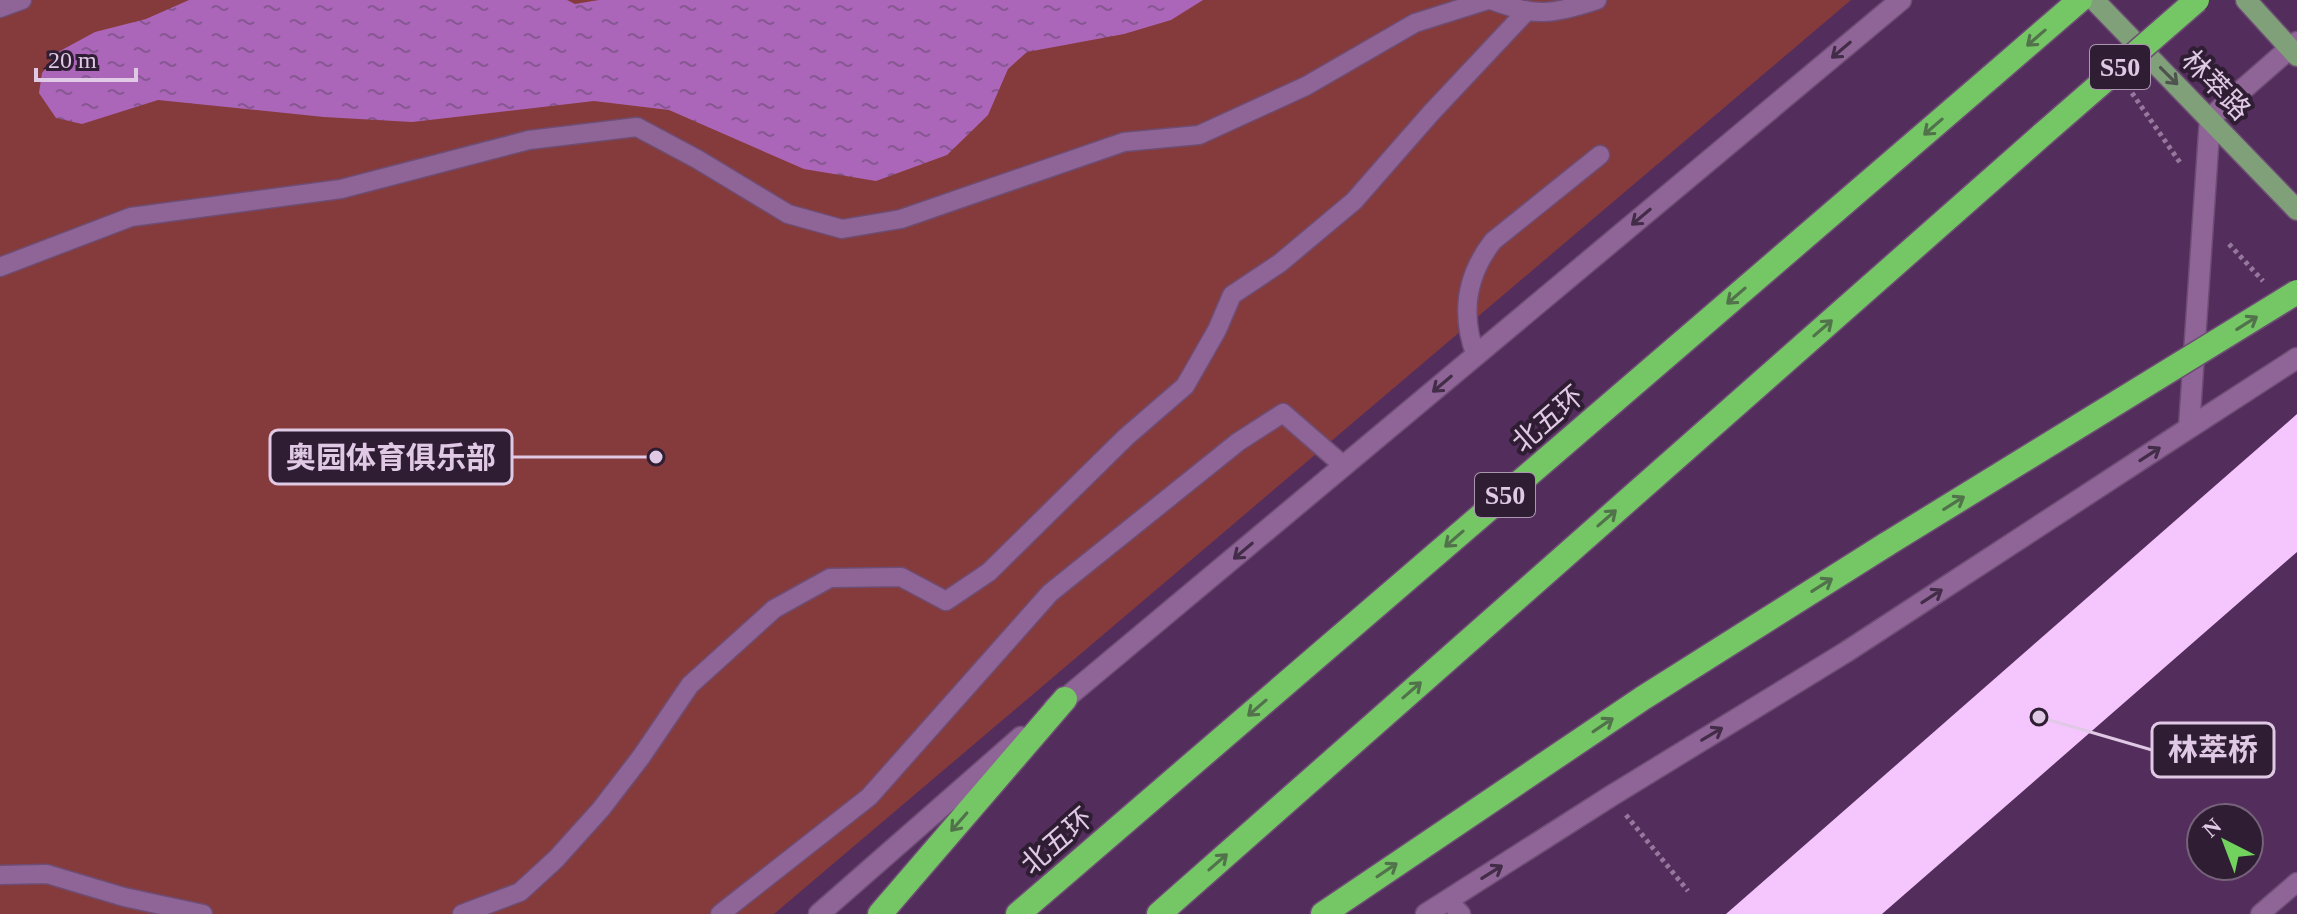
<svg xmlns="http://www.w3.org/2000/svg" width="2297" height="914" viewBox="0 0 2297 914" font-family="'Times New Roman','Noto Sans SC',serif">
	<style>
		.grass { fill: #853b3c }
		.water { fill: url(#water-ripples) }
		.building { fill: #f5c6fe }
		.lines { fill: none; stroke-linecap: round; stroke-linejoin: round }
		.lane-casing { stroke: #6e4d75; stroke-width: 21 }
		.secondary-casing { stroke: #6e4d75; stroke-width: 23 }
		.primary-casing { stroke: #6e4d75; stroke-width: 23 }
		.highway-casing { stroke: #6e4d75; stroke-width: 27 }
		.path { stroke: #96779d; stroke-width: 5; stroke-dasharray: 4 4; stroke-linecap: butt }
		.lane { stroke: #8f6597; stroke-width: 18 }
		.secondary { stroke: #8f6597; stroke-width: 20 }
		.primary { stroke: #7fa078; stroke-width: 20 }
		.highway { stroke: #74c764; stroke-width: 24 }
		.highway-bridge-casing { stroke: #6e4d75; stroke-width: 27; stroke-linecap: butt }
		.highway-bridge { stroke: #74c764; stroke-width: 24 }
		.oneway { stroke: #52724c }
		.oneway2 { stroke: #422c47 }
		.oneway3 { stroke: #4f524f }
		.labels { text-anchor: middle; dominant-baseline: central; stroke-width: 8; stroke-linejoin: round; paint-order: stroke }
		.shield { fill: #2f1e33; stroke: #ab96b0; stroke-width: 2 }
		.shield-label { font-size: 26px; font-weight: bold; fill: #e0c9e5 }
		.street-label { font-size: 28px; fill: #e0c9e5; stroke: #2f1e33 }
		.leader { fill: none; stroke: #e0c9e5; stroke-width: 3 }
		.callout-dot { fill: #e0c9e5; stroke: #2f1e33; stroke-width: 3 }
		.callout { fill: #2f1e33; stroke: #e0c9e5; stroke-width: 3 }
		.callout-label { font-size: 30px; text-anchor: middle; font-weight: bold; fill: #e0c9e5 }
	</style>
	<defs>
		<pattern id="water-ripples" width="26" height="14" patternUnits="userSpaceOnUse" patternTransform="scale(2)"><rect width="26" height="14" fill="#ab66ba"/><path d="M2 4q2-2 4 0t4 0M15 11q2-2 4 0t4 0" fill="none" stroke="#875791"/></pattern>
	</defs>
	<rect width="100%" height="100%" fill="#532d5b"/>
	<path class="grass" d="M0,0H1851L774,914H0Z"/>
	<path class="water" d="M189,0H567L575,4L599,0H1203L1171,20L1124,34L1027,52L1008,69L988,115L947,155L876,181L804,169L669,110L594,101L412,122L324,117L158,100L82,124L56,118L39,93L42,73L60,51L95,32L146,19Z"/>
	<path class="building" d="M2297,414V552L1882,914H1726Z"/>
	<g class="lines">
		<g class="lane-casing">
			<path id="lane" d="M1491,0C1535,17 1552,15 1597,0
				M0,8L22,0
				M0,267L131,217L341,189L529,140L637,127L697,159L788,214L842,229L901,219L1124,142L1199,135L1306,86L1415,23L1488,0
				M1476,356C1460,314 1466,276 1493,241L1600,155
				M0,875L47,874L124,897L203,914
				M1448,900L1461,914
				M462,914L520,892L556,859L601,809L641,757L690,685L774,609L830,578L901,577L946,601L989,572L1126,437L1185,386L1217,330L1232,295L1280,263L1354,201L1431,113L1525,13
				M720,914L869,797L1050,593L1238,442L1283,413L1344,466
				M2260,914L2297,882"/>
		</g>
		<g class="secondary-casing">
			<path id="secondary" d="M2189,428L2297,358
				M1054,708L1901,0
				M819,914L1021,737
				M1426,914L1611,796L1846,652L2189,428L2210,118L2297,42"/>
		</g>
		<g class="primary-casing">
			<path id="primary" d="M2094,0L2297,210
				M2246,0L2297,56"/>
		</g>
		<g class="highway-casing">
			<path id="highway" d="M880,914L1065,699
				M1018,914L1992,76
				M1159,914L2043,134
				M1323,914L1643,698L1887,544"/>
		</g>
		<path class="path" d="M2132,93L2181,164
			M2229,244L2263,281
			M1626,815L1688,891"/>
		<use href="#lane" class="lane"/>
		<use href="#secondary" class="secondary"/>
		<use href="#primary" class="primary"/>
		<use href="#highway" class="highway"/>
		<g class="highway-bridge-casing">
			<path id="highway-bridge" d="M1992,76L2080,0
				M2043,134L2197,0
				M1887,544L2297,292"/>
		</g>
		<use href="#highway-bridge" class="highway-bridge"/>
	</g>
	<defs><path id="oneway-shaft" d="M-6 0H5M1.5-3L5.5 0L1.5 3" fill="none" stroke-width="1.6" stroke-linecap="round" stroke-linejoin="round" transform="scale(2)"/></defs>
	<g class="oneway">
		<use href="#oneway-shaft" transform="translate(2036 38) rotate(139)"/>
		<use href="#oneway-shaft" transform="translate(1933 127) rotate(139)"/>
		<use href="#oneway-shaft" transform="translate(1736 296) rotate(139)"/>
		<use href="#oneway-shaft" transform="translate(2247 323) rotate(-32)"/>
		<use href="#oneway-shaft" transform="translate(1823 328) rotate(-41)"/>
		<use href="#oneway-shaft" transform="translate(1954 503) rotate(-32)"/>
		<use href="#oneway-shaft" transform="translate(1607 518) rotate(-41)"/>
		<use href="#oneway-shaft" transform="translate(1454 539) rotate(139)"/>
		<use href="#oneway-shaft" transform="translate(1822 585) rotate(-32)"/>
		<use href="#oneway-shaft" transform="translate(1412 690) rotate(-41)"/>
		<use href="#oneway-shaft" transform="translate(1257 708) rotate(139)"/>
		<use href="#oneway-shaft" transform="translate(1603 725) rotate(-34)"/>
		<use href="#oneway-shaft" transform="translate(959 822) rotate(131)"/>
		<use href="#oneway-shaft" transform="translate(1218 862) rotate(-41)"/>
		<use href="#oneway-shaft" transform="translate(1387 870) rotate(-34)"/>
	</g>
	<g class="oneway2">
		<use href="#oneway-shaft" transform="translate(1841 50) rotate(140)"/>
		<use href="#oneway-shaft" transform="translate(1641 217) rotate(140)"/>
		<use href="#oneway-shaft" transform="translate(1442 384) rotate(140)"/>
		<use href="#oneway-shaft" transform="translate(2150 454) rotate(-33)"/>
		<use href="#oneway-shaft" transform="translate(1243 551) rotate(140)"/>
		<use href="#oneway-shaft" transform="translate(1932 596) rotate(-33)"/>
		<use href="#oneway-shaft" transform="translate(1712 734) rotate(-31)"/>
		<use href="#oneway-shaft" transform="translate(1492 872) rotate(-32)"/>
	</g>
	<use class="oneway3" href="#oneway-shaft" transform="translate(2169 76) rotate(45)"/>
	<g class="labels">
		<g class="shield">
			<rect x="2090" y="45" width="60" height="44" rx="6"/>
			<rect x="1475" y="473" width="60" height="44" rx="6"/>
		</g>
		<g class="shield-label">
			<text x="2120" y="67">S50</text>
			<text x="1505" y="495">S50</text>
		</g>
		<g class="street-label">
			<text transform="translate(2216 85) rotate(46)">林萃路</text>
			<text transform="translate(1548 419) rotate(-41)">北五环</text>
			<text transform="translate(1057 841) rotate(-41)">北五环</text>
		</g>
	</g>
	<path class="leader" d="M656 457L512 457M2039 717L2152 750"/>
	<g class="callout-dot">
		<circle cx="656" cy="457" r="8"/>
		<circle cx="2039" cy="717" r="8"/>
	</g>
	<g class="callout">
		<rect x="270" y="430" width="242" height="54" rx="8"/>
		<rect x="2152" y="723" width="122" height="54" rx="8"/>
	</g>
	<g class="callout-label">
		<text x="391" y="468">奥园体育俱乐部</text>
		<text x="2213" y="760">林萃桥</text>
	</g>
	<g transform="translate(2225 842) rotate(318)"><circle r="38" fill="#2f1e33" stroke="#76627a" stroke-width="2"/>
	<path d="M0-6L14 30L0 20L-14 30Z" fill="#71d35e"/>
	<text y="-12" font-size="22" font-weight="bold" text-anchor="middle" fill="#e0c9e5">N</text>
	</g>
	<path d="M36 68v12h100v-12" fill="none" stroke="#e0c9e5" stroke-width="4"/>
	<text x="48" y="68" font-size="24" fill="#e0c9e5" stroke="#2f1e33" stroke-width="6" paint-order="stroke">20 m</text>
</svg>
